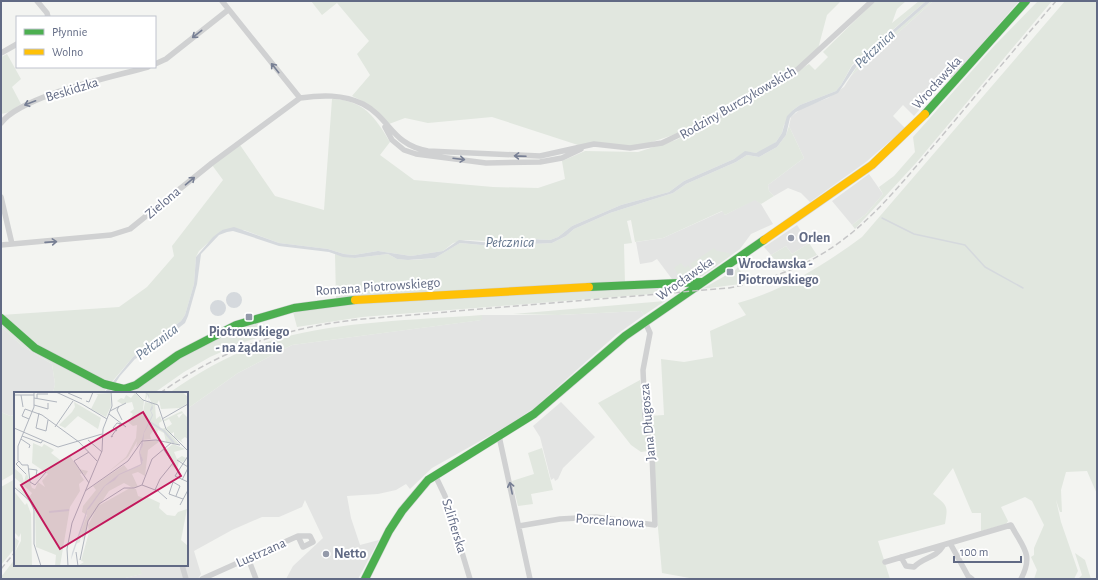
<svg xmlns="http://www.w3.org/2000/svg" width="1098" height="580" viewBox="0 0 1098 580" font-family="'Alegreya Sans',sans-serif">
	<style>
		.built { fill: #e3e4e3 }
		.green { fill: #e1e7df }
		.water { fill: #d5d9dd }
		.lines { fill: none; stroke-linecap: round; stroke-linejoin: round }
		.stream { stroke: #d5d9dd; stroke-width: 1.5 }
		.fast-casing { stroke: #d0d2d3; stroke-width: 9 }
		.slow-casing { stroke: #d0d2d3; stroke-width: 9 }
		.street { stroke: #d0d1d2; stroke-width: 5.5 }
		.fast { stroke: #4caf50; stroke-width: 8 }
		.slow { stroke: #ffc107; stroke-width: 8 }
		.rail { stroke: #c6c6c7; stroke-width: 1.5; stroke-dasharray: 6 3; stroke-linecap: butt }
		.oneway { stroke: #777f94 }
		.poi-dot { fill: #949aaa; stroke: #fff; stroke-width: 1.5 }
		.labels { text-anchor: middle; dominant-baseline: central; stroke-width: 4; stroke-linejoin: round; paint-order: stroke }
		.street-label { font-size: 14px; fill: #616a84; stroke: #fff }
		.poi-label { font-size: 14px; font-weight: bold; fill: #616a84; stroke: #fff; text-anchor: start }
		.water-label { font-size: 15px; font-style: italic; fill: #66788f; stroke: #fff }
		.inset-river { fill: none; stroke: #d5d9dd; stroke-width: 2 }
		.inset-road { fill: none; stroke: #b0b5be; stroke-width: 1 }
		.view { fill: #c2185b; fill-opacity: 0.15; stroke: #c2185b; stroke-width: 2 }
		.inset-edge { fill: none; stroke: #616a84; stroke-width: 2 }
	</style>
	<rect width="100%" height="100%" fill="#f3f4f1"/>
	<path class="built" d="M933,1H1019L952,78L948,77L914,116L903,105L893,116L905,128L866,162L810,202L801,193L788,188L774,196L769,191L768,185L804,158L789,126L791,117L802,108L828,98L844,87L851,76Z
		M869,174L883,194L866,214L852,225L832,201Z
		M755,199L761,204L773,224L751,234L740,249L702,276L672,279L657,259L652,262L640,264L636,242L663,238L723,211L725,215Z
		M797,225L809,243L792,254L786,246L771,255L764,247Z
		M641,311L644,315L616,335L534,408L512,423L432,468L410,489L406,484L396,490L378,494L347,496L351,518L360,545L379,540L358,579H286L293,566L323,538L305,500L302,507L279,517H262L232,530L194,551L201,574L198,579H121L141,574L139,565H187V409L238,373L292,345L481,320L482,315H558Z
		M1,323L2,327L22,346L52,364L55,384L53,393H15V415L10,416L1,412Z
		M561,402L595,437L563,468L558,479L555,481L554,478L551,480L540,437L533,426Z"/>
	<path class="green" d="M311,1H839L840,2L827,15L818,49L797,67L729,108L673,135L637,147L581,146L492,117L428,123L405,118L389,124C378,111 368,103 352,96L370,75L357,54L369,41L337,3L322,15Z
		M875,1H906L897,9L892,23L919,1H926L852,65L841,85L836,91L800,105L793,110L784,125L782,133L776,142L763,151L756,153L745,152L734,159L684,181L669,192L621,205L572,226L558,237L550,240L529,239L508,242L465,240L453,243L443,251L411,256L378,251L354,255L344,254L328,249L279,243L244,230H222L199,251L196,257L194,284L185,315L181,321L133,357L111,383L37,345L1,315L119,307L147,287L174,256L172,246L223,180L212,165L240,145L275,196L324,210L332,99C364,100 375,117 390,142L380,155L414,180L493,187L538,188L565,179L562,161L585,151L638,152L676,140L732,112L809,64L815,70L828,57L823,52Z
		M931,1H933L851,76L859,63Z
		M1038,1H1052L916,163L855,229L852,225L866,214L883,194L879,187L894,176L915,152L913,137L994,46Z
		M1065,1H1097V494L1087,471L1066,472L1061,490L1062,512H1060L1056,500L1061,522L1078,571L1074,579H1034L1037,570L1031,557L1034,555V548L1044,525L1032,501L1025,497L1001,507L1008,521L1006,524L981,531V513H972L953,468L933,494C948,506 948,506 945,524L878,541L890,579H695L662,573L648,416L664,415L661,359L684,362L713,357L710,331L746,315L738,303C784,290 824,265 862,237Z
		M7,54L21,79L12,87L21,104L10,112L1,114V57Z
		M789,126L804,158L768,185L769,191L774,196L761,204L755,200L725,215L722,211L663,238L635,242L631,220L627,221L632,243L624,244L625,283L336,298L335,254L355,258L388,254L397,259L413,260L435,258L460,243L493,246L552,243L566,236L574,229L610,213L673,193L686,184L736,162L747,155L759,157L777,147L786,135Z
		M809,243L817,255L783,271L771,255L786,246L792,254Z
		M714,248L717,251L729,253L730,256L702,276H698L690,264Z
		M681,263L685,268L688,265L697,277L680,278L674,268Z
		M738,267L748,283L702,289L730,273L731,275Z
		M677,286L680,290L677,292L362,317L297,327L293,312L347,303Z
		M665,301L644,315L641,311L558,315L513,314Z
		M482,315V320L292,345L238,373L187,409V393H169C202,370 238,350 277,339C343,321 414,320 482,315Z
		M257,320L263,336L244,342L210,357L184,372L154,393H109L110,391L124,392L179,357L214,338Z
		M1,324L33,350L106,389L104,393H53L55,384L52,364L22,346L2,327Z
		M640,380L648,451L641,452L631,445L598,403Z
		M1,412L10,416L15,415V473L1,481Z
		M542,448L553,490L531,494L533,504L518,506L512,481L534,474L528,453Z
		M15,479V548L1,565V487Z
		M1075,553L1085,560L1091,579H1078L1082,575Z
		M15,559V565H139L142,574L121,579H1V577Z"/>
	<path class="water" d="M926,1H931L859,63L838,93L796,112L790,118L786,135L777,147L759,157L747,155L736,162L686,184L673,193L610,213L574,229L566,236L552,243L493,246L460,243L435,258L408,260L397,259L388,254L355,258L343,257L329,252L279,246L243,234L233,231L227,232L219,235L201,254L197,284L188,316L185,323L148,352L135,359L120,376L109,393H104L133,357L181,321L185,315L194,284L196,257L213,237L222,230L234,227L279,243L328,249L344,254L354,255L378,251L411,256L443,251L459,240L493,243L529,239L550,240L558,237L572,226L621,205L669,192L684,181L734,159L745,151L756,153L776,142L782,133L787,116L793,110L800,105L836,91L841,85L852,66Z
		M226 300a8 8 0 1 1 16 0a8 8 0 1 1-16 0Z
		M210 308a8 8 0 1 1 16 0a8 8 0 1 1-16 0Z"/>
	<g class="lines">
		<path class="stream" d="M882,218L914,234L965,245L985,267L1023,288"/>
		<g class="fast-casing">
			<path id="fast" d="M925,114L1026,1
				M589,287L702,282
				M1,318L35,348L104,384L124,389L136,385L178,355L236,325L294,308L355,300
				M365,579L389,531L402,511L428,480L534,414L625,336L764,240"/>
		</g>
		<g class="slow-casing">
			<path id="slow" d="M764,240L872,165L925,114
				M355,300L589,287"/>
		</g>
		<path class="street" d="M37,1L47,13L48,17
			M222,1L300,98
			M1,53L17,44
			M155,64L166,59L228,10
			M300,98C321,95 343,94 363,104C390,118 392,145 428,151L540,156L594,144L630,148L662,143L731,110L798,69L872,1
			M1,123C22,95 113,77 148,67
			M385,127L392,140L404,150L416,154L486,163L540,162L562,158L581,149
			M1,197L12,244
			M1,245L111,235L130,229L212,163L300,98
			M499,436L530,579
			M435,475L445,496L470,579
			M519,526L560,519L596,517L655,525L652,455L645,416L643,370L650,333L645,322
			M950,543L968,576L972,579
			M901,557L906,566L914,567C925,556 935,559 943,546
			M248,558L256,579
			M885,562L1011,525C1023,548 1034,554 1021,579
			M182,565L186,579
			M202,579L298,536H310L313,542L303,547L298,536"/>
		<use href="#fast" class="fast"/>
		<use href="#slow" class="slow"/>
		<path class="rail" d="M160,393C224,348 286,327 363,319L729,288C840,266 877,212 946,131C983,87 1019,44 1056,1
			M1,569L15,552"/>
	</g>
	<defs><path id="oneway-shaft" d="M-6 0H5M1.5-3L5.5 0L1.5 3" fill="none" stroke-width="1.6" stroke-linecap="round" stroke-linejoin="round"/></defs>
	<g class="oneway">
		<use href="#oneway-shaft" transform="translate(197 34) rotate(142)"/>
		<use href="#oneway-shaft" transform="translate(275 68) rotate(-129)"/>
		<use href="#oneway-shaft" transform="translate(30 103) rotate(159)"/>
		<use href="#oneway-shaft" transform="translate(520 156) rotate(-178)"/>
		<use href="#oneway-shaft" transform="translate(459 159) rotate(7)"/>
		<use href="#oneway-shaft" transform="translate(190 181) rotate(-40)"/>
		<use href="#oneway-shaft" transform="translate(51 242) rotate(-4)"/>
		<use href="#oneway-shaft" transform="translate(511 488) rotate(-102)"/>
	</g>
	<g class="poi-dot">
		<circle cx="791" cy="238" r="4"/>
		<rect x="726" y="268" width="8" height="8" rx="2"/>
		<rect x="245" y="313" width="8" height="8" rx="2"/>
		<circle cx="326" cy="554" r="4"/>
	</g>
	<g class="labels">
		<g class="street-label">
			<text transform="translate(937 83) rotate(-48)">Wrocławska</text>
			<text transform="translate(72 90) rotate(-17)">Beskidzka</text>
			<text transform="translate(738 103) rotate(-30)">Rodziny Burczykowskich</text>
			<text transform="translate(163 203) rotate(-40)">Zielona</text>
			<text transform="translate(685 279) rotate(-35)">Wrocławska</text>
			<text transform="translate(378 287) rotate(-4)">Romana Piotrowskiego</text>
			<text transform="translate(648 422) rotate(-95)">Jana Długosza</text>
			<text transform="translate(610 521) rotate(4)">Porcelanowa</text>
			<text transform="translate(454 526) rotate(73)">Szlifierska</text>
			<text transform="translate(261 553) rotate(-24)">Lustrzana</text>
		</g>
		<g class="poi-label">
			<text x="799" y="238">Orlen</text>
			<text x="738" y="264">Wrocławska -<tspan x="738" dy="16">Piotrowskiego</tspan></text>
			<text x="249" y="332" text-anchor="middle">Piotrowskiego<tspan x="249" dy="16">- na żądanie</tspan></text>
			<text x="334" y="554">Netto</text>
		</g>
		<g class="water-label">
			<text transform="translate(875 49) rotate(-43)">Pełcznica</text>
			<text x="510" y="242">Pełcznica</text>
			<text transform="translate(157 342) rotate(-37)">Pełcznica</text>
		</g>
	</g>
	<g transform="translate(14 392)">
		<rect width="174" height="174" fill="#f3f4f1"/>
		<path d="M132,0H168L174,5V11L166,16L147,17L145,8L143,12H138L134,3L131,9ZM96,1L97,14L92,25L77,17L84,3L82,2ZM121,1L130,9L125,46L114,65L93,81L112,65L122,46L123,33L119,34L114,30L119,22L116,20L120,17L118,10L108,12L103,9L107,6L110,7L112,3L117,6ZM60,10L87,26L84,37L64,24L51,36L45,33L58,20L61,15ZM131,10L141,12L142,27L146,24L148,29L145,31L146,37L151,36L165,52L152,50L150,41L144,38L143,42L140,38L136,43L137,47L129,48L122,55ZM168,19L169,21L163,23L165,26L169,21L174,26V47L171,45L167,48L169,51L160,45V40L157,42L152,36L158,32L155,27L149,30V28ZM130,49H146L134,58L131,84L124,80L118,82L124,95L119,96L110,91L95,99L74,130L69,148L67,141L66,150L62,152L73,123L68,120L69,114L82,98L79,94L110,73L114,78L126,74L129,69L126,60ZM19,51L28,55L30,52L40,58L37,61L46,68L56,64L65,77L74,79L71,84L69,81L66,82L70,88L65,92L66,99L56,115L46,174H41L42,163L22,155L21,117L3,95L16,104L18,101L0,85V76L8,83L10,90L12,82H13L18,96L21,97L24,90L31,95L28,89L34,82L18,71ZM159,52L171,57L160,60L163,67L168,64L172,66L169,70L165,69L163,78L158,74V67L151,58ZM116,96L122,97L124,104L130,106L131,104L146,111L145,116L153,123L161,124L164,120L173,117L167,148L174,154V174L65,173L70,170L67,169L75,140L74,133L84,114ZM0,99L11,113L13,111L17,122L18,174H0V145L5,149L1,160L7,149V141L5,145L0,140Z" fill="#e1e7df"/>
		<path d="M130,0L133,1L135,3L134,8L138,11L139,16L137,19L139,23L137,28L130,41L129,53L126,60L129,68L128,72L126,74L105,83L101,88L91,94L75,117L73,118L72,124L57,168L61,174L57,168L58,161L73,117L90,94L105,82L127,72L125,60L130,40L138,23L136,18L138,13L134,8V3Z" fill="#d5d9dd"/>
		<path class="inset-river" d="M136,30L150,39L160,51M35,120L55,118"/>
		<path class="inset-road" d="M42,0L68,12L93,27M81,0H97M121,0L129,8L144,13L152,37L174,59M54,1L68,7M0,3H20M7,3L9,15M20,6L43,10M23,6V2H34M72,9L75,10L79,0M20,13L34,17V11M105,14L103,18L108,28M96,19L112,11M25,21L22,36L32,39L34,28M95,22L112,35M15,27L8,24L11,17L28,23L65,50L83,69M148,27L174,12M41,35L59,9M0,36L44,55L88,42M103,39L99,36L103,31L107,32M8,44L27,51L29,48M99,44L97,45L107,31M7,47L16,53L15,56M74,48L88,60M174,64L161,84L174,90M163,68L174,75M4,69V54L20,15V0M5,69L8,73H14L16,90L21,93L32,80M5,69L2,72L12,82M15,77L23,78L22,84M168,88L174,76M75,91L60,69L75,60M128,93L138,67L157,51M128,93L144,99L153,107M0,95L16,109L20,118V152L27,174M141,98L146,87L159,71L150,58M71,99L114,69L128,49L142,48L166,53M162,104L166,94L159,90L155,102L169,107M166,113L174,98M62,160L64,174M66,168L74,129L85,112L110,96H120L128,93M54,174L53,157L58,131L88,59L89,37L98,14L97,0"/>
		<path class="view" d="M129,20L167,84L46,157L7,93Z"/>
		<rect width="174" height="174" class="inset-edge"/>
	</g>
	<rect width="1098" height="580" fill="none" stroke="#616a84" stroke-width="4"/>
	<rect x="16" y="16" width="140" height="52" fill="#ffffff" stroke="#c0c3ce"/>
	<rect x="24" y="29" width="20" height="6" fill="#4caf50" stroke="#c0c3ce"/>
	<text x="52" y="36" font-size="12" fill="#616a84">Płynnie</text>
	<rect x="24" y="49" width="20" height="6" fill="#ffc107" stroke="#c0c3ce"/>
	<text x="52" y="56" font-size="12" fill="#616a84">Wolno</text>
	<path d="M954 556v6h67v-6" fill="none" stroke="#616a84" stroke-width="2"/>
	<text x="960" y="556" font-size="12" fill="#616a84" stroke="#ffffff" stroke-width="3" paint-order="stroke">100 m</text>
</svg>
